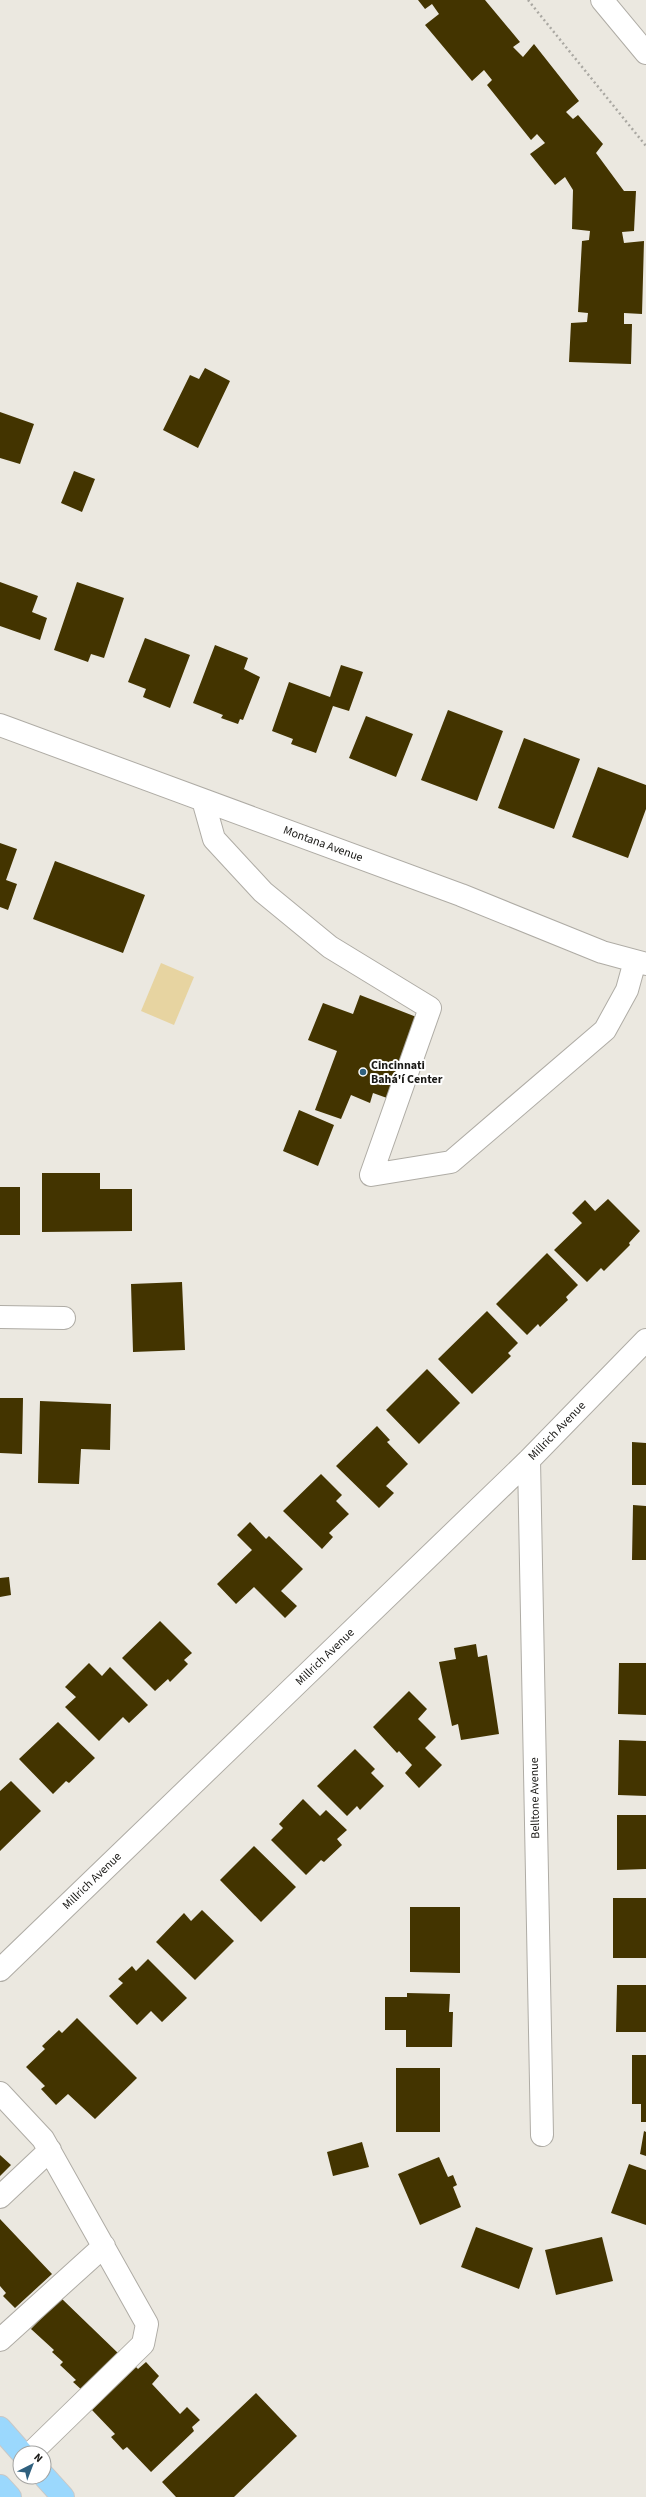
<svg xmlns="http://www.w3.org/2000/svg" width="646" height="2497" viewBox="0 0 646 2497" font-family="'Source Sans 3',sans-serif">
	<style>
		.green { fill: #e7d4a1 }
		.building { fill: #433400 }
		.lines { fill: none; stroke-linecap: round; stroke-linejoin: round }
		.minor-casing { stroke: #afaca5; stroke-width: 24 }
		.major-casing { stroke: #c8c8c7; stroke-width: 24 }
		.path { stroke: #aaa8a2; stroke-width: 2.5; stroke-dasharray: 2 3; stroke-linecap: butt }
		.minor { stroke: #fff; stroke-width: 22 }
		.major { stroke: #9bd8fd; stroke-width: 22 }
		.poi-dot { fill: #2f607e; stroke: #fff; stroke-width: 1.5 }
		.labels { text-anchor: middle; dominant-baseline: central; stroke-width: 4; stroke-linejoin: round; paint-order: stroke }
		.street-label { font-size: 12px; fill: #191815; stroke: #fff }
		.poi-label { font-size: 12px; font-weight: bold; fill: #191815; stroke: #fff; text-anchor: start }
	</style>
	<rect width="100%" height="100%" fill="#ebe8e0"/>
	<path class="green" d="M161,963L194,977L174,1025L141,1011Z"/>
	<path class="building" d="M418,0H485L520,42L513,47L523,57L534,44L579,101L566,112L573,119L578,115L603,144L596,153L624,191H636L634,231L622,232L624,243L644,241L642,314L624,313V324H632L631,364L569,362L571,323L587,322L588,313L578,312L582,241L589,240L590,231L572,229L573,190L565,177L555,185L530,154L545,143L537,134L531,140L487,85L492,80L484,70L472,81L425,25L439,14L432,4L425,9Z
		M205,368L230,381L198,448L163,430L190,375L199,379Z
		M0,412L34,424L20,464L0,458Z
		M74,471L95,479L82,512L61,503Z
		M0,582L38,596L32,612L47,618L40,640L0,626Z
		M77,582L124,598L104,658L91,654L88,662L54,650Z
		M145,638L190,655L170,708L143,697L146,689L128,682Z
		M215,645L248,658L244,669L260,677L243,720L240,719L238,724L221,718L223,715L193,703Z
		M341,665L363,672L349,711L333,706L316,753L291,744L293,739L272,731L289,682L330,697Z
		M448,710L503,731L477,801L421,780Z
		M366,716L413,734L396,777L349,758Z
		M524,738L580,759L554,829L498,808Z
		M598,767L646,785V809L628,858L572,837Z
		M0,843L17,849L6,880L17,884L8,910L0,907Z
		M55,861L145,895L123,953L33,919Z
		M360,995L419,1018L387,1098L373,1093L370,1103L351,1095L341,1119L315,1110L337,1051L308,1040L323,1003L353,1014Z
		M299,1110L334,1125L318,1166L283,1151Z
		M42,1173H100V1189H132V1231L42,1232Z
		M0,1187H20V1235H0Z
		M608,1199L640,1231L629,1243L630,1245L604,1271L601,1268L587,1282L554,1250L582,1223L572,1213L585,1200L595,1211Z
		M547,1253L578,1285L566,1297L568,1300L540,1327L538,1324L527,1335L496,1304Z
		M182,1282L185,1350L133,1352L131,1284Z
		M487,1311L518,1343L508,1353L511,1356L472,1394L438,1359Z
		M427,1369L460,1403L419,1444L386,1410Z
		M0,1398H23L22,1454L0,1453Z
		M40,1401L111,1404L110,1450L81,1449L79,1484L38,1483Z
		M377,1426L390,1440L387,1442L408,1464L386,1486L394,1493L379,1508L336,1466Z
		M632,1442L646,1443V1485H632Z
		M321,1474L342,1495L336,1501L349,1514L329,1533L333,1537L322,1549L283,1511Z
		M633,1505L646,1506V1560H632Z
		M250,1522L266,1539L269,1536L303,1569L281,1591L297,1606L285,1618L254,1587L236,1604L217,1584L252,1550L237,1535Z
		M9,1577L11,1595L0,1597V1578Z
		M160,1621L192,1653L184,1660L188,1664L170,1682L168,1679L155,1691L122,1658Z
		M476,1644L478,1657L487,1655L499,1734L461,1740L458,1724L452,1726L439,1662L456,1659L454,1648Z
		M89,1663L102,1676L110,1667L148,1705L129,1723L123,1717L99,1741L65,1707L76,1697L65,1687Z
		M619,1663H646V1715L618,1714Z
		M409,1691L427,1709L418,1719L436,1737L425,1748L442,1765L419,1788L405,1773L412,1765L399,1751L397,1753L373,1727Z
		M58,1722L95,1758L69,1783L66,1781L53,1794L19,1759Z
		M619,1740L646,1741V1796L618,1795Z
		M355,1749L375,1769L371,1773L384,1786L360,1810L357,1806L347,1816L317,1786Z
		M11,1781L41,1811L0,1851V1791Z
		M303,1799L320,1816L326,1810L347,1830L337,1839L342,1845L324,1862L321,1860L306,1875L271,1840L283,1828L279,1824Z
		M617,1815H646V1869L617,1870Z
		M254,1846L296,1887L261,1922L220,1880Z
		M613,1898H646V1958H613Z
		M410,1907H460V1973L410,1972Z
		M202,1910L234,1941L195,1980L156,1942L184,1913L191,1921Z
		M148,1959L187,1998L162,2022L151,2011L137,2025L109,1996L123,1983L118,1979L132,1966L136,1971Z
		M617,1985H646V2032H616Z
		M407,1993L450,1994L449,2012H453L452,2047H406V2030H385V1997H407Z
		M77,2018L137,2078L95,2119L68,2094L56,2105L41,2089L45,2086L26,2067L45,2049L42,2046L59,2030L62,2033Z
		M632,2055H646V2122H641V2104H632Z
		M396,2068H440V2132H396Z
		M644,2131L646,2132V2156L640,2154Z
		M362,2142L369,2167L333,2176L327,2152Z
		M0,2155L11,2165L0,2176Z
		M439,2157L448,2177L453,2175L457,2185L453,2187L461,2207L420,2225L398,2174Z
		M629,2164L646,2170V2225L611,2213Z
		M0,2219L52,2274L15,2308L3,2296L6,2293L0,2286Z
		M476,2227L533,2248L519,2289L461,2267Z
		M602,2237L613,2281L556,2295L545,2250Z
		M61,2298L119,2354L83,2391L73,2382L76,2380L60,2365L63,2362L52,2352L54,2350L31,2329Z
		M146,2362L159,2376L152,2384L180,2414L187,2407L200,2420L192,2427L194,2431L151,2472L127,2447L123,2450L111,2437L115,2434L92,2410L136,2367L138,2369Z
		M256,2393L297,2436L234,2497H176L162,2482Z"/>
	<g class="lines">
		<g class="minor-casing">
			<path id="minor" d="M602,0L646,53
				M0,725L461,895L602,952L646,964
				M203,800L214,839L263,892L330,947L430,1008L371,1175L451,1162L605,1030L627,990L635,961
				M0,1317L64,1318
				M529,1460L542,2135
				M0,1970L529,1460L646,1340
				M0,2093L43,2139L147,2324L143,2344L31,2453
				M0,2197L50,2150
				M0,2340L104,2246"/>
		</g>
		<g class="major-casing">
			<path id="major" d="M0,2428L22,2453
				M44,2476L63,2497
				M0,2486L10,2497"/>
		</g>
		<path class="path" d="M528,0L646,146"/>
		<use href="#minor" class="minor"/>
		<use href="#major" class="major"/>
	</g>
	<circle class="poi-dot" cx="363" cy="1072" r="4"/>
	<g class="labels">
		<g class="street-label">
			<text transform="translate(323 844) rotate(20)">Montana Avenue</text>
			<text transform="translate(557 1431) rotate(-46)">Millrich Avenue</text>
			<text transform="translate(325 1657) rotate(-44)">Millrich Avenue</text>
			<text transform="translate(535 1798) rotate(-91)">Belltone Avenue</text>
			<text transform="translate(92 1881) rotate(-44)">Millrich Avenue</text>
		</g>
		<g class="poi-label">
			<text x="371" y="1065">Cincinnati<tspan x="371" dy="14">Bahá'í Center</tspan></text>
		</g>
	</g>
	<g transform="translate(32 2465) rotate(42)"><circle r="19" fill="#ffffff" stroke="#a3a3a1"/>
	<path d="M0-3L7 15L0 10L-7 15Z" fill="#2f607e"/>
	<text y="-6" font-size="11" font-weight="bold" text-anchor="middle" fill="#191815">N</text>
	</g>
</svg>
